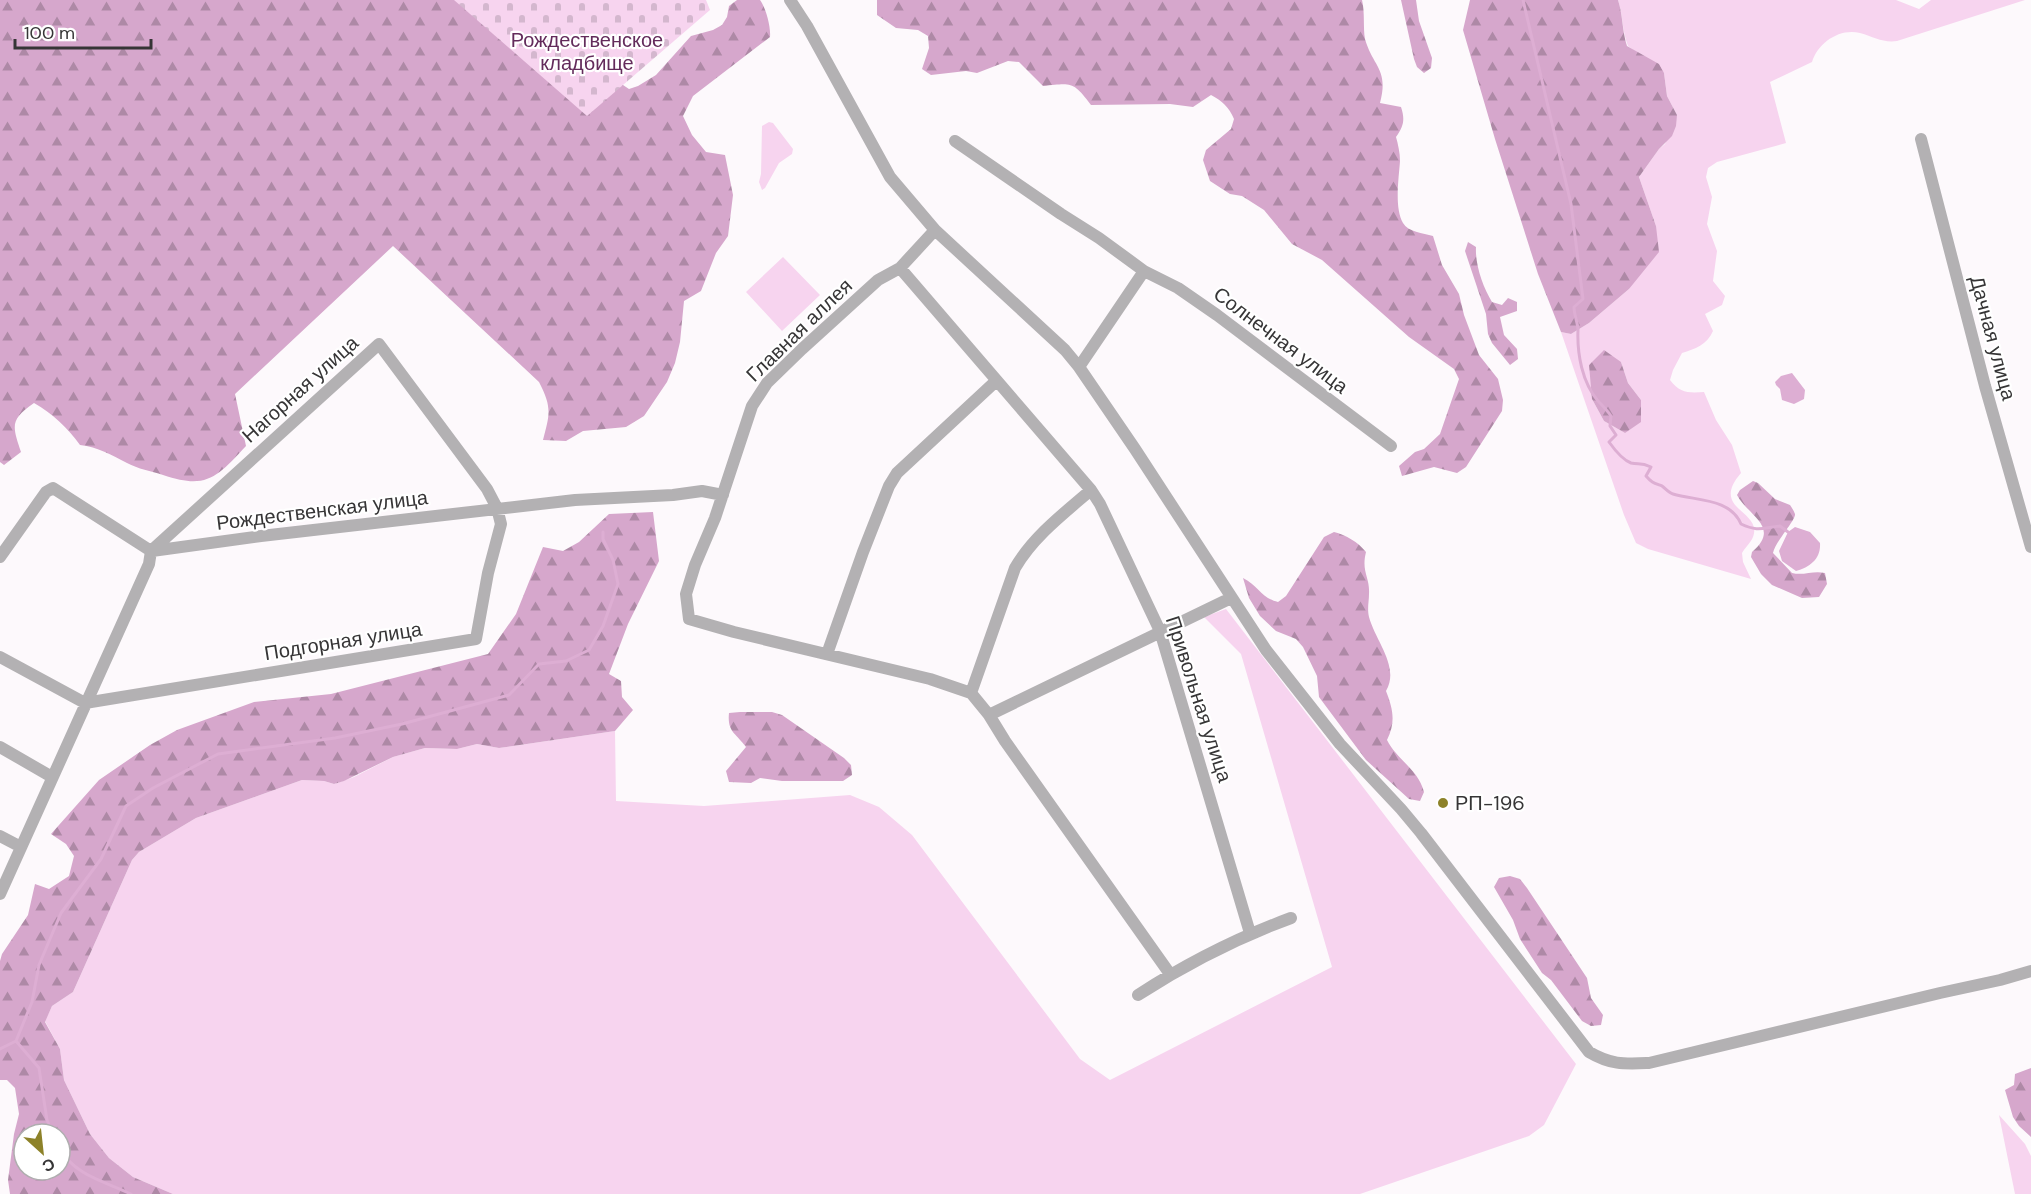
<svg xmlns="http://www.w3.org/2000/svg" width="2031" height="1194" viewBox="0 0 2031 1194" font-family="'DM Sans',sans-serif">
	<style>
		.green { fill: #f7d4ef; fill-rule: evenodd }
		.forest { fill: url(#forest-firs); fill-rule: evenodd }
		.cemetery { fill: url(#cemetery-stones) }
		.water { fill: #ddaed3 }
		.lines { fill: none; stroke-linecap: round; stroke-linejoin: round }
		.stream { stroke: #ddaed3; stroke-width: 3 }
		.minor { stroke: #b3b1b3; stroke-width: 12 }
		.poi-dot { fill: #8d8229; stroke: #fff; stroke-width: 2 }
		.labels { text-anchor: middle; dominant-baseline: central; stroke-width: 4.5; stroke-linejoin: round; paint-order: stroke }
		.park-label { font-size: 20px; fill: #632b5b; stroke: #fff }
		.street-label { font-size: 20px; fill: #363536; stroke: #fff }
		.poi-label { font-size: 20px; fill: #363536; stroke: #fff; text-anchor: start }
	</style>
	<defs>
		<pattern id="forest-firs" width="22" height="20" patternUnits="userSpaceOnUse" patternTransform="scale(1.5)"><rect width="22" height="20" fill="#d6a7cc"/><path d="M5 1l3.5 6h-7zM16 11l3.5 6h-7z" fill="#ae89a6"/></pattern>
		<pattern id="cemetery-stones" width="16" height="16" patternUnits="userSpaceOnUse" patternTransform="scale(1.5)"><rect width="16" height="16" fill="#f7d4ef"/><path d="M2 7V4a2 2 0 0 1 4 0v3zM10 15v-3a2 2 0 0 1 4 0v3z" fill="#d4b7ce"/></pattern>
	</defs>
	<rect width="100%" height="100%" fill="#fdf9fc"/>
	<path class="green" d="M1618,0H1896L1919,9L1931,0H2025L1897,41C1883,43 1874,37 1860,33C1839,28 1818,43 1812,62L1770,82L1786,143L1717,162L1708,168L1706,177L1712,197L1707,224L1717,251L1713,281L1725,296L1722,305L1705,314L1713,331C1707,345 1695,349 1682,353L1673,370L1670,380C1680,393 1688,393 1704,392L1716,420L1732,445L1741,473C1709,510 1763,510 1753,537C1751,542 1745,548 1742,553L1743,562L1751,579L1648,549L1636,543L1624,515L1561,332L1571,334L1589,323L1629,289L1656,226L1639,177L1659,149L1665,144L1677,115L1667,96L1664,73L1628,46C1622,31 1623,15 1618,0ZM1621,362L1628,383L1641,400L1625,433L1604,421L1592,399Z
		M769,122L773,123L793,149L792,154L779,163L765,188L762,190L759,182L761,174L762,126Z
		M783,257L820,295L782,331L746,292Z
		M1226,609L1576,1064L1544,1125L1529,1136L1360,1194H173L133,1177L109,1158L90,1134L64,1080L60,1049L45,1021L52,1006L73,992L132,860L139,852L196,818L302,780L324,781L334,784L354,777L393,757L425,748L457,749L477,744L499,748L615,731L616,801L704,806L850,795L879,807L912,835L1080,1059L1110,1080L1332,967L1241,654L1204,617Z
		M1999,1115L2025,1144L2031,1156V1194H2015Z"/>
	<path class="forest" d="M0,0H610L620,83L629,89L638,86L656,75L691,36L713,30L722,25L727,17L729,6L737,0H760C766,8 771,27 770,37L693,96L683,116L692,135L706,152L725,155L733,195L728,236L716,253L701,291L684,301L680,342L675,363L667,382L644,416L626,427L583,431L566,441L543,440C550,414 552,407 539,382L393,246L235,394L246,446C217,477 207,490 163,475C151,471 138,469 127,463C111,455 98,447 80,445C68,428 52,413 34,403C10,420 12,425 21,452L4,465L0,462Z
		M877,0H1362C1365,12 1363,28 1365,39C1373,67 1389,69 1380,103L1401,107C1405,119 1404,126 1396,137C1398,144 1400,153 1400,161C1399,177 1394,208 1403,223C1408,232 1423,233 1433,236L1442,265L1459,294L1464,315L1479,355L1498,379L1503,400L1502,411L1466,467L1457,473L1434,467L1402,476L1399,466L1415,452L1424,449L1440,434L1459,379L1454,369L1409,337L1322,260L1292,244L1264,210L1242,196L1230,194L1210,181L1203,160L1206,150L1231,129L1234,119C1229,107 1222,101 1211,95L1193,107L1170,104L1091,105C1073,81 1072,83 1043,86L1019,62L1008,61L977,73L966,71L931,75L922,69L929,48L928,36L918,30L896,28L877,15Z
		M1401,0H1416L1419,21L1432,58L1431,68L1424,73L1417,67L1414,59Z
		M1470,0H1618C1623,15 1622,31 1627,46L1659,64L1664,73L1667,96L1677,115L1676,126L1672,136L1659,149L1639,177L1656,226L1659,252L1629,289L1589,323L1571,334L1561,332L1538,274L1495,139L1463,30Z
		M1468,242L1476,247C1475,265 1483,287 1492,302L1502,305L1508,298L1517,302V311L1500,317L1504,335L1517,349L1518,359L1510,365L1492,343L1488,334L1486,314L1465,251Z
		M1604,350L1621,362L1628,383L1641,400V422L1625,433L1604,421L1592,399L1589,365Z
		M1753,481L1758,483L1775,499L1790,505C1792,508 1794,511 1795,514C1796,520 1775,542 1773,553L1792,573C1804,576 1813,570 1825,573L1827,584L1819,597L1802,598L1772,585L1761,574L1751,557L1752,552C1782,527 1747,515 1737,495L1740,490Z
		M653,512L659,561L628,624L609,674L621,681L622,697L633,710L615,731L499,748L477,744L457,749L425,748L393,757L344,781L334,784L324,781L302,780L196,818L139,852L132,860L73,992L52,1006L45,1022L60,1049L64,1080L90,1134L109,1158L133,1177L173,1194H10L8,1180L14,1134L19,1114L15,1088L7,1080H0V961L2,954L28,915L35,884L49,889L69,876L74,856L66,844L51,834L99,780L150,745L177,730L254,702L331,694L488,654L516,614L543,547L563,551L579,542L609,514ZM24,1134H60V1170H24Z
		M1334,532C1346,535 1358,542 1366,552C1361,572 1370,577 1369,594C1369,602 1367,608 1369,617C1376,642 1400,667 1386,691C1393,709 1396,722 1387,740C1397,760 1418,769 1424,792L1420,801L1409,799L1366,760L1319,697L1317,676L1303,647L1296,639L1276,631L1260,616L1249,598L1243,578C1259,586 1261,598 1278,602L1286,596L1324,537Z
		M740,712H772L782,715L844,758L851,765L852,775L843,781H782L760,778L751,783L729,782L726,771L746,747C736,733 727,732 729,713Z
		M1510,876L1520,879L1527,888L1587,978L1591,998L1603,1015L1601,1025L1591,1026L1582,1021L1551,980L1542,973L1520,939L1513,920L1494,887L1499,878Z
		M2031,1068V1137L2019,1126L2013,1117L2005,1090L2014,1085L2015,1074Z"/>
	<path class="cemetery" d="M454,0H706L710,10L587,116Z"/>
	<path class="water" d="M1792,373L1805,390L1804,399L1794,404L1782,400L1780,389L1776,385L1775,382L1781,376Z
		M1795,527L1810,532L1820,543C1821,559 1810,567 1796,571L1782,561L1779,551L1788,532Z"/>
	<g class="lines">
		<path class="stream" d="M1523,0L1571,204L1583,299L1574,307C1574,315 1578,323 1578,330C1577,354 1582,382 1598,401C1603,406 1607,410 1611,416L1610,426L1616,435L1609,442C1614,449 1623,460 1631,463C1639,465 1640,462 1651,467L1646,476C1652,483 1654,483 1662,486C1666,489 1669,493 1673,494C1697,501 1730,498 1741,524C1758,532 1762,528 1780,526L1788,532
			M16,1041L39,1068L47,1120L53,1134
			M0,1049L16,1041L32,1002L39,965L61,913L101,859L126,806L153,788L218,754L335,738L402,724L509,695L539,664L566,661L589,650L603,626L618,584L613,560L603,539V532
			M60,1148C73,1175 106,1182 131,1194"/>
		<path class="minor" d="M790,0L807,26L890,177L935,230L1065,350L1079,367L1135,449L1266,650L1340,744L1401,809L1421,833L1589,1052C1611,1065 1624,1064 1649,1063L1940,993L2000,980L2031,971
			M1921,139L1985,386L2031,547
			M955,141L1061,214L1099,238L1144,271L1178,288L1217,315L1391,446
			M935,230L900,268L878,280L802,349L767,383L752,406L715,518L695,565L686,594L689,619L734,632L930,679L971,693L989,715L1005,741L1170,974
			M900,268L1091,490L1100,504L1160,631L1250,933
			M1079,367L1144,271
			M152,551L261,536L575,500L673,495L702,491L723,495
			M0,557L46,492L53,488L151,551
			M827,654L863,552L889,486L897,473L995,382
			M0,657L85,703
			M971,693L1015,568C1033,537 1063,514 1091,490
			M85,703L476,639L488,573L501,524L497,508L487,489L379,344L151,551
			M989,715L1231,598
			M0,747L52,777
			M0,836L21,847
			M0,894L149,564L151,551
			M1138,995C1186,964 1237,938 1291,918"/>
	</g>
	<circle class="poi-dot" cx="1443" cy="803" r="6"/>
	<g class="labels">
		<g class="park-label">
			<text x="587" y="40">Рождественское<tspan x="587" dy="23">кладбище</tspan></text>
		</g>
		<g class="street-label">
			<text transform="translate(799 330) rotate(-44)">Главная аллея</text>
			<text transform="translate(1993 338) rotate(75)">Дачная улица</text>
			<text transform="translate(1281 340) rotate(37)">Солнечная улица</text>
			<text transform="translate(300 389) rotate(-42)">Нагорная улица</text>
			<text transform="translate(322 510) rotate(-7)">Рождественская улица</text>
			<text transform="translate(343 641) rotate(-9)">Подгорная улица</text>
			<text transform="translate(1199 699) rotate(72)">Привольная улица</text>
		</g>
		<g class="poi-label">
			<text x="1455" y="803">РП-196</text>
		</g>
	</g>
	<g transform="translate(42 1152) rotate(153)"><circle r="28" fill="#ffffff" stroke="#afaeaf" stroke-width="1.5"/>
	<path d="M0-4.5L10 22L0 15L-10 22Z" fill="#8d8229"/>
	<text y="-9" font-size="16" font-weight="bold" text-anchor="middle" fill="#363536">С</text>
	</g>
	<path d="M15 39v9h136v-9" fill="none" stroke="#363536" stroke-width="3"/>
	<text x="24" y="39" font-size="18" fill="#363536" stroke="#ffffff" stroke-width="4.5" paint-order="stroke">100 m</text>
</svg>
